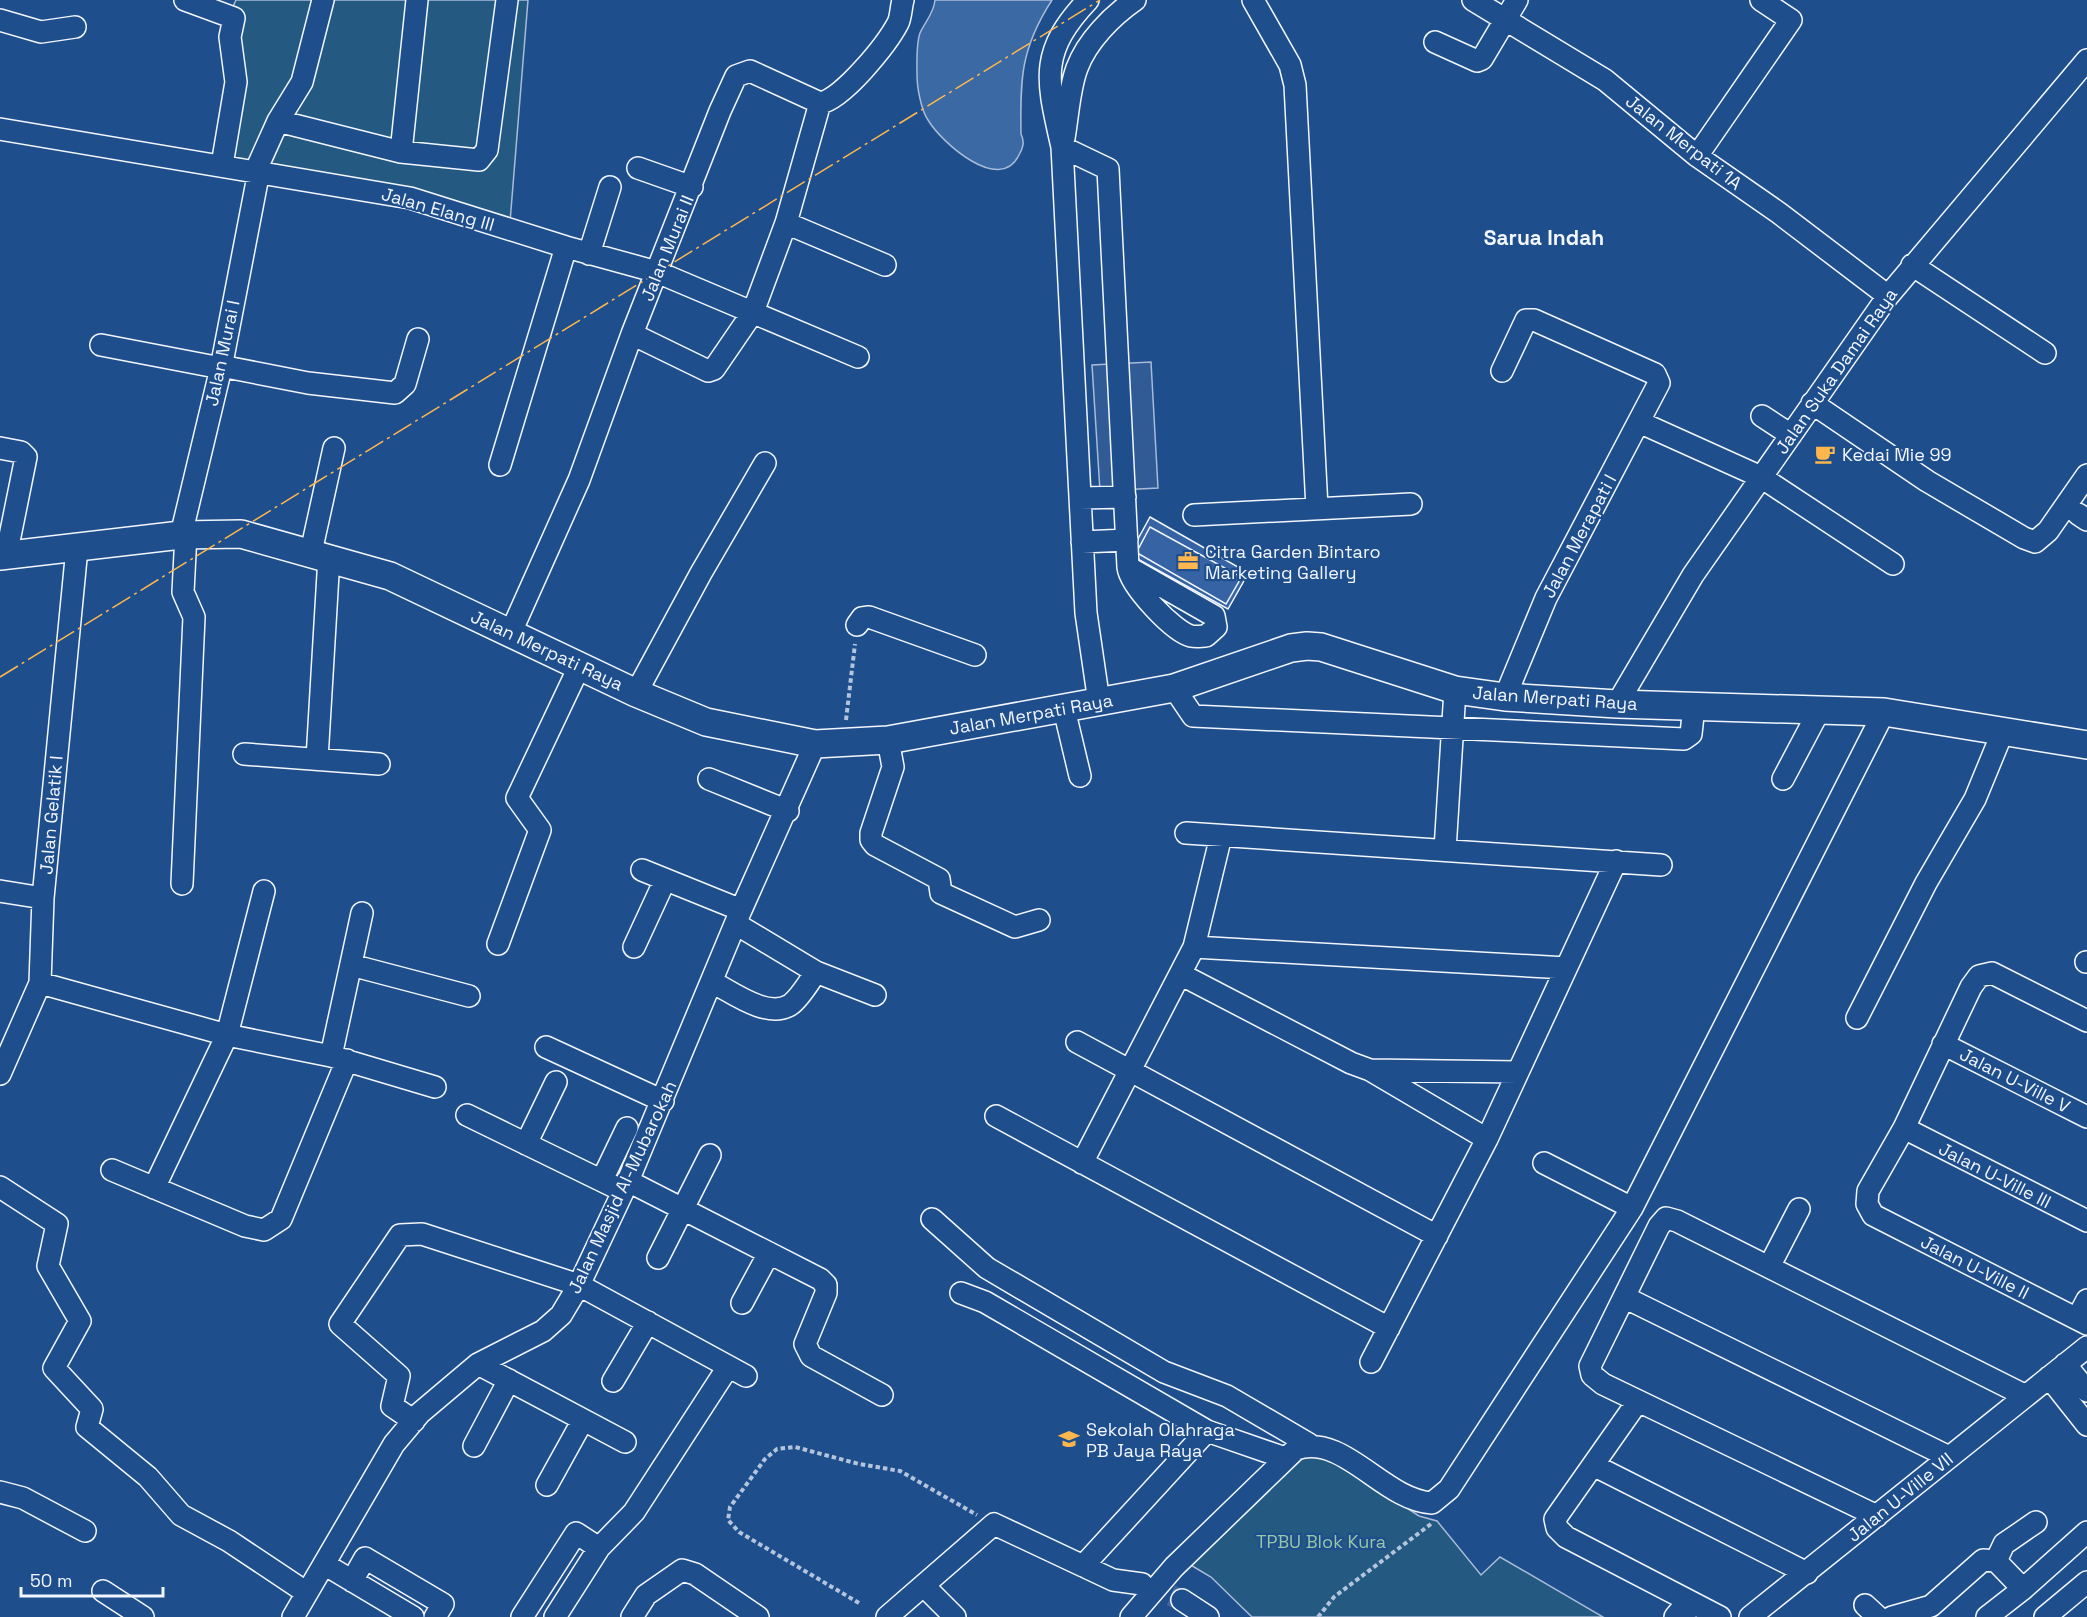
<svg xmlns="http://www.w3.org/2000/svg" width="2087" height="1617" viewBox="0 0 2087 1617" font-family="'Space Grotesk',sans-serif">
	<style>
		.green { fill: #245a82; stroke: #a8bbd7; stroke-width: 1.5 }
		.parking { fill: #305b95; stroke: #a8bbd7; stroke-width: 1.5 }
		.water { fill: #3b69a3; stroke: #a8bbd7; stroke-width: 1.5 }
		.building { fill: #3563a3; stroke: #f2f6ff; stroke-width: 1.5 }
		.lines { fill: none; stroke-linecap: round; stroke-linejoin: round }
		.minor-tunnel { stroke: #3f679d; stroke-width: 21; stroke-dasharray: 21 10; stroke-linecap: butt }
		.minor-casing { stroke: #f2f6ff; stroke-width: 24 }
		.major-casing { stroke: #f2f6ff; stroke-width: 30 }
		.path { stroke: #b3c4dc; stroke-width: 4; stroke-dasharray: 4.5 3; stroke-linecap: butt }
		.minor { stroke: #1f4e8c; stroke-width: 21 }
		.major { stroke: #1f4e8c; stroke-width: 27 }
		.power { stroke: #ffb74d; stroke-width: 1.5; stroke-dasharray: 21 4.5 3 4.5; stroke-linecap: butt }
		.labels { text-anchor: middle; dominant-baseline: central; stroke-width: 4.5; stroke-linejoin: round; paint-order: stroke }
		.street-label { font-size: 18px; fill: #f2f6ff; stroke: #1f4e8c }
		.poi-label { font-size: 18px; fill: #f2f6ff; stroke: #1f4e8c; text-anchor: start }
		.park-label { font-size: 18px; fill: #97c8a6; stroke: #1f4e8c }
		.quarter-label { font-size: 21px; font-weight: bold; fill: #f2f6ff; stroke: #1f4e8c }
	</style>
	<rect width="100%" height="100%" fill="#1f4e8c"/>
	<path class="green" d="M236,0H528L510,222L227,162L232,97L220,34Z
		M1308,1454L1334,1460L1419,1516L1437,1521L1481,1575L1500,1557L1603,1617H1252L1211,1577L1189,1564L1243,1515L1292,1463Z"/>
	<path class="parking" d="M1151,362L1158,488L1100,491L1092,365Z"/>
	<path class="water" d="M935,0H1052C1021,48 1020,78 1021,134C1025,142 1023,148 1019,155C1000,195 941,142 928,120C921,110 917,87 917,75C917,63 916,44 920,33C925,22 934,13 935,0Z"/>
	<path class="building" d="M1150,517L1245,571L1226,604L1132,550Z
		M1150,527L1245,579L1228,609L1134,557Z"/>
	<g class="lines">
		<path class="minor-tunnel" d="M1142,1584L1182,1600"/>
		<g class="minor-casing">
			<path id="minor" d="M185,0L234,18L230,37L236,82L222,165
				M1088,0C1038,53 1047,80 1062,147L1086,613L1099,702
				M1253,0L1290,65L1295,85L1317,508
				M1473,0L1605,80L1697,156L1779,213L1888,296
				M0,20L41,32L75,27
				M1435,42L1477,61L1482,59L1517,0
				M278,121L401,152L479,160L487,150L507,0
				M0,129L410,198L566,247L657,272L858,357
				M1064,138C1068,116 1069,89 1077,68C1087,41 1112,16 1135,0
				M1062,147L1108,169L1128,567C1130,586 1174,632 1191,636C1196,637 1202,636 1206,636L1216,627L1214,616L1128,567
				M401,152L417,0
				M1697,156L1791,20L1761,0
				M638,168L692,187
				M256,170L278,121L302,82L323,0
				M786,223L885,265
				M589,254L610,187
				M1912,265L2045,353
				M632,334L708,371L714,369L753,312L786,223L820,103
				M101,345L221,368
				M221,366L308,383L395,393L405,384L418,339
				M1502,371L1526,320H1534L1655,374L1659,383L1546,598L1505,697
				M1812,403L1927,481L2024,538L2035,542L2048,531L2087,475
				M1762,416L1791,435
				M1639,422L1761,477L1893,564
				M0,448L21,452L26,457L6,556
				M500,465L566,247
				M1080,498L1125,497
				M2078,514L2087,520
				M1194,515L1411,504
				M181,535L221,368L259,171
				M1082,542L1127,540
				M311,552L334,448
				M857,625L862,618L869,617L975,655
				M511,632L579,480L632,334L720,111L736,76L750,71L820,103C843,99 887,44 898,23C901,17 901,7 903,0
				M1174,688L1193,716L1684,739L1691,734L1694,706
				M636,693L701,573L765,463
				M1617,704L1693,575L1888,296L2087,60
				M1064,709L1080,776
				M888,740L893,767L871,833V840L875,845L939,879L941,893L1015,927L1039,920
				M244,754L379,764
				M317,759L329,557
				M709,779L788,811
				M1783,779L1820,709
				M1186,833L1661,865
				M1445,850L1455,690
				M642,870L741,910
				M182,884L194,617L183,592L186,534
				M0,891L43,898
				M736,924L816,972
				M498,944L540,830L517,798L580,665
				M634,947L665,880
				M1194,947L1566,968
				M2086,962H2087
				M351,965L469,996
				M1180,974L1351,1063L1370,1070L1487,1139
				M712,982C732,992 767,1019 790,1005C800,998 809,982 816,972L875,995
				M40,983L227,1035L331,1056L435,1087
				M1857,1018L1926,883L1975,799L2003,731
				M2087,1021L1992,973L1979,976L1971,987L1904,1128L1868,1191L1867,1204L1873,1215L2087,1324
				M1077,1042L1437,1236
				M1943,1044L2087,1117
				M546,1047L663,1101
				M331,1056L362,913
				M1370,1070L1518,1072
				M0,1074L40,983L43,898L77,548
				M467,1115L623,1191
				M996,1116L1389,1328
				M1904,1128L2087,1221
				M526,1144L556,1082
				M1082,1163L1194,947L1221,836
				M1544,1163L1632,1208
				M112,1170L245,1226L264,1230L281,1219L347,1060
				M602,1180L627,1128
				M628,1181L820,1279L826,1285V1293L805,1344L811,1356L882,1395
				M0,1187L57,1224L48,1266L80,1321L54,1368L92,1409L87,1427L148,1477L181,1515L229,1541L307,1593
				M154,1188L227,1035L264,891
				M932,1219L987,1268L1164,1372L1227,1396L1309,1444
				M658,1258L710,1155
				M1769,1267L1799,1209
				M961,1293L985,1302L1207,1431L1285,1458
				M1624,1297L1949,1457
				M742,1303L769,1253
				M2077,1319L2087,1300
				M1371,1362L1487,1139L1616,861
				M478,1364L625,1442
				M2065,1364L2087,1391
				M2049,1377L2087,1425
				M613,1381L648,1322
				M1638,1401L1555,1519L1557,1528L1566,1537L1720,1617
				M414,1421L392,1406L399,1376L340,1324L400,1235L422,1234L579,1285L746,1376
				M474,1446L509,1380
				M1593,1465L1807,1573
				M547,1485L583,1420
				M0,1492L23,1498L85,1531
				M1877,1516L1603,1384L1592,1375L1590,1366L1659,1226L1666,1218L1677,1221L2024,1395
				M1996,1561L2004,1544L2036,1522
				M324,1564L413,1617
				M1083,1566L1207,1431
				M352,1581L365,1558L443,1604L435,1617
				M925,1587L955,1617
				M103,1591L143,1617
				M1182,1600L1208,1617
				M1865,1605L1878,1617
				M293,1617L394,1444L420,1413L478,1364L543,1331L561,1315L579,1285L628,1181L741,910L815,744
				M522,1617L576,1533L599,1548
				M555,1617L599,1548L634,1512L728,1367
				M632,1617L646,1595L682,1570L695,1574L758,1617
				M887,1617L994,1524L1113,1580L1142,1584
				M1131,1617L1174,1567L1296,1449C1344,1433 1383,1500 1432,1503L1449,1489L1632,1208L1884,712
				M1675,1617L1680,1611L1697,1605
				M1750,1617L2087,1347
				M1892,1617L1931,1606L1983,1560L1996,1561L2023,1589
				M1987,1617L2023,1589L2087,1532
				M2045,1617L2087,1582"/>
		</g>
		<g class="major-casing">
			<path id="major" d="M0,556L181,535L241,534L390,576L636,693L706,722L815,744L888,740L1174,688L1291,648L1307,646L1321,647L1455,690L1505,697L1617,704L1884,712L2087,745"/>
		</g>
		<path class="path" d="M846,720L855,644
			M859,1603L739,1532L728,1520L730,1507L765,1459L777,1449L795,1447L859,1464L900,1471L977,1515
			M1318,1617L1334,1597L1431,1524V1521"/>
		<use href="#minor" class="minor"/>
		<use href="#major" class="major"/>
		<path class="power" d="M0,677L1100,0"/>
	</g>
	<defs>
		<g id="cafe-bare" transform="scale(1.62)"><path d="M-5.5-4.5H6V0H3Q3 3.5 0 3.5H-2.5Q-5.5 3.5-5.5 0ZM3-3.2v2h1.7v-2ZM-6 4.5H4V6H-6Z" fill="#ffb74d" stroke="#1f4e8c" stroke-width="2.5" paint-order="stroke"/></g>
		<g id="office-bare" transform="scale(1.62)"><path d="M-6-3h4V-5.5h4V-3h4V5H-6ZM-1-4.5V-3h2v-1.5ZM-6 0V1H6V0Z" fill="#ffb74d" stroke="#1f4e8c" stroke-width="2.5" paint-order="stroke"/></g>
		<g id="school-bare" transform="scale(1.62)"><path d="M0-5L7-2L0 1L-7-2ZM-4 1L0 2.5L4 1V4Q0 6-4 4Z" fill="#ffb74d" stroke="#1f4e8c" stroke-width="2.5" paint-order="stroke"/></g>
	</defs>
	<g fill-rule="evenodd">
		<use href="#cafe-bare" x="1825" y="454"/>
		<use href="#office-bare" x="1188" y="561"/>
		<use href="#school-bare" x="1069" y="1439"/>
	</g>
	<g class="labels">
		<g class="street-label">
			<text transform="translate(1684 142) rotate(38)">Jalan Merpati 1A</text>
			<text transform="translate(438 209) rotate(16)">Jalan Elang III</text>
			<text transform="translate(667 248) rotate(-68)">Jalan Murai II</text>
			<text transform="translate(222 353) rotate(-78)">Jalan Murai I</text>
			<text transform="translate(1836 371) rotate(-55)">Jalan Suka Damai Raya</text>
			<text transform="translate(1579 536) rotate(-62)">Jalan Merapati I</text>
			<text transform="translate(547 650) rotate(25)">Jalan Merpati Raya</text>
			<text transform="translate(1555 698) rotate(4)">Jalan Merpati Raya</text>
			<text transform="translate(1031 714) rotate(-10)">Jalan Merpati Raya</text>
			<text transform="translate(51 815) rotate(-85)">Jalan Gelatik I</text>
			<text transform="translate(2015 1080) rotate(27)">Jalan U-Ville V</text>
			<text transform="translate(1995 1175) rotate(27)">Jalan U-Ville III</text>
			<text transform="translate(622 1187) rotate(-65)">Jalan Masjid Al-Mubarokah</text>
			<text transform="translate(1975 1267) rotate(27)">Jalan U-Ville II</text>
			<text transform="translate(1900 1497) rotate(-39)">Jalan U-Ville VII</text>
		</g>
		<g class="poi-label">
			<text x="1842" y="454">Kedai Mie 99</text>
			<text x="1205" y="551">Citra Garden Bintaro<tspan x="1205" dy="21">Marketing Gallery</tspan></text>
			<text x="1086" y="1429">Sekolah Olahraga<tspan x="1086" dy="21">PB Jaya Raya</tspan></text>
		</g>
		<g class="park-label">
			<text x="1321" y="1541">TPBU Blok Kura</text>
		</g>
		<g class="quarter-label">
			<text x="1544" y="237">Sarua Indah</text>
		</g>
	</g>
	<path d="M21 1587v9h142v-9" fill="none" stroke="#f2f6ff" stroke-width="3"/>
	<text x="30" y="1587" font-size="18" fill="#f2f6ff" stroke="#1f4e8c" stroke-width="4.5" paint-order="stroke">50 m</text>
</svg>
